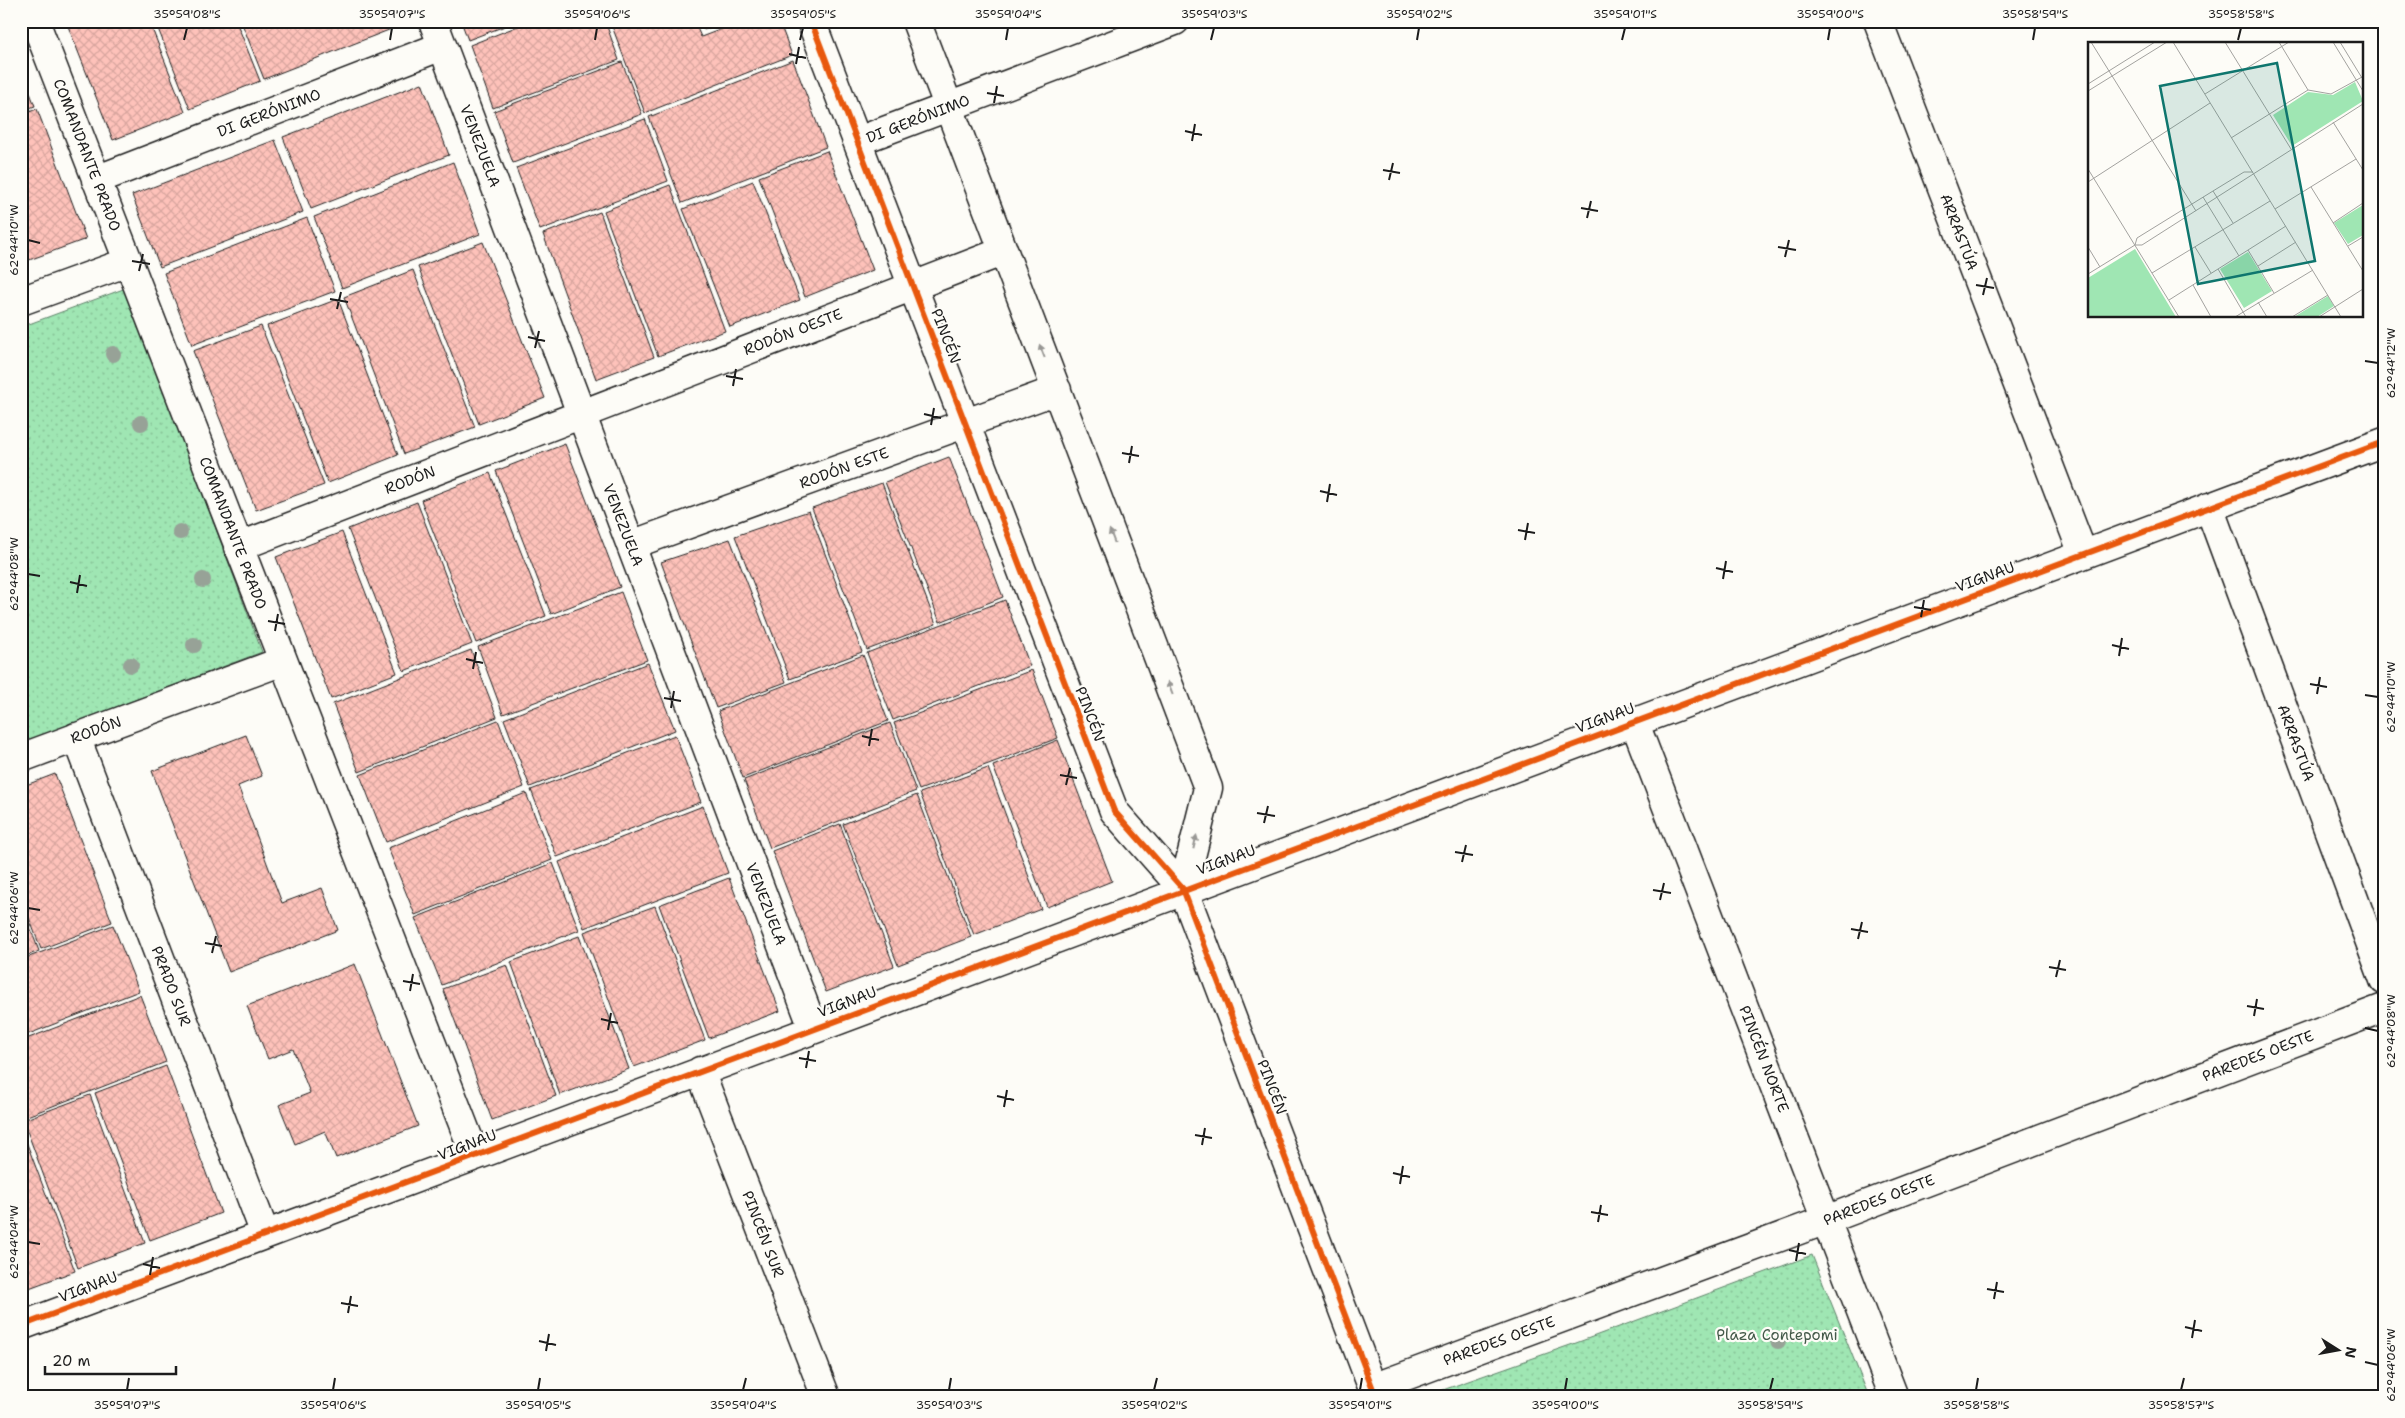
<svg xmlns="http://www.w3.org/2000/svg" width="2405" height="1418" viewBox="0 0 2405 1418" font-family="'Shantell Sans',sans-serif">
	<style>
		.park { fill: url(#park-dots); stroke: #5e8168 }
		.building { fill: url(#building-cross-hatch); stroke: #1c1c1c }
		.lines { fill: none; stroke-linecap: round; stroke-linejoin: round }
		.street-casing { stroke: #1c1c1c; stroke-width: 31 }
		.street { stroke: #fdfcf7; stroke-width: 28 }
		.cycleway-casing { stroke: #fdfcf7; stroke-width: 9 }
		.cycleway { stroke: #e8590c; stroke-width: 6 }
		.tree { fill: #97a297 }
		.oneway { fill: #989794 }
		.ticks { fill: none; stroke: #1c1c1c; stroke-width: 2 }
		.labels { text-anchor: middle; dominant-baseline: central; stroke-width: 4.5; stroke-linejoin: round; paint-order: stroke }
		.street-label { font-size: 15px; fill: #1c1c1c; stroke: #fdfcf7 }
		.park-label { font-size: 15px; fill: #435949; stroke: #fdfcf7 }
		.inset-road { fill: none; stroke: #a3a29f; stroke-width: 1 }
		.view { fill: #0f766e; fill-opacity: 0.15; stroke: #0f766e; stroke-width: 2.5 }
		.inset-edge { fill: none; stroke: #1c1c1c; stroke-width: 2.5 }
		.neatline { fill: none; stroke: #1c1c1c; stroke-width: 2 }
		.ticks-label { font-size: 12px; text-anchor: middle; fill: #1c1c1c }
	</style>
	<defs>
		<pattern id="park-dots" width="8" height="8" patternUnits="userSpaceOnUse" patternTransform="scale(1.25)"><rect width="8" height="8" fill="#9fe6b3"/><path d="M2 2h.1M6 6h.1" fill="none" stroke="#88c599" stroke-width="1.8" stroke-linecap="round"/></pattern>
		<pattern id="building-cross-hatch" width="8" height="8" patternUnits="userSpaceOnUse" patternTransform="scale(1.25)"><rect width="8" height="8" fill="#fec2ba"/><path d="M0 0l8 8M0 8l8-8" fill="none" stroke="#d9a69f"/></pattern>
	</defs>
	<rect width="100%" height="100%" fill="#fdfcf7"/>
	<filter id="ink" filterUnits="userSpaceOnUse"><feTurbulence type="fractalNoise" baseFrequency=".02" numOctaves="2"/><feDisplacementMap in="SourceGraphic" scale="10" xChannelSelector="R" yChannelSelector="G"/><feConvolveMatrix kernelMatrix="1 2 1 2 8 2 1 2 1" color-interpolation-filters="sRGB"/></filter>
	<g filter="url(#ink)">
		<path class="park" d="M126,288L262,652L21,743V327Z
			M1812,1255L1869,1397H1423L1576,1343Z"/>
		<path class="building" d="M66,21H149L185,112L113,140Z
			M155,21H236L260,81L190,109Z
			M241,21H397L399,26L264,79Z
			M461,21H518L468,40Z
			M531,21H605L619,60L493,108L470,45Z
			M610,21H694L701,37L743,21H779L792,55L645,113Z
			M700,21H725L704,30Z
			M793,60L826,147L682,203L649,117Z
			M622,62L642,114L513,163L494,111Z
			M21,69L35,106L21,111Z
			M422,83L449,155L311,209L283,137Z
			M37,109L86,239L21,263V115Z
			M645,119L668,181L540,230L516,168Z
			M275,140L303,212L160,267L132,195Z
			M827,151L873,270L805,297L759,177Z
			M453,162L480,234L342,288L314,217Z
			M753,181L800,300L730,327L683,209Z
			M670,185L725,331L658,356L604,211Z
			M600,212L654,357L596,379L543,234Z
			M307,218L335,291L192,345L164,273Z
			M483,242L545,398L479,424L418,267Z
			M413,270L475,427L404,454L344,297Z
			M338,299L398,455L328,483L267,326Z
			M261,326L324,485L256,510L193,351Z
			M565,444L620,587L551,614L496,471Z
			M949,457L1003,597L940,622L885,482Z
			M490,473L546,616L476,643L421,500Z
			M882,483L936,624L867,650L812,508Z
			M417,502L472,644L404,671L348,529Z
			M809,511L862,652L790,679L735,536Z
			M342,532L397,673L331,699L276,557Z
			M730,539L786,682L716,708L661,562Z
			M621,592L647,660L503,714L478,647Z
			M1005,600L1030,666L893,720L867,653Z
			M471,650L497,717L359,772L333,704Z
			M863,655L888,721L743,778L718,711Z
			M648,663L675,730L530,787L504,719Z
			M1032,670L1058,738L919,790L894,723Z
			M498,720L524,787L386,842L360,775Z
			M890,723L916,791L770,848L744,780Z
			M246,735L262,776L238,786L282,903L322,888L338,930L229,972L152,771Z
			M675,735L701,802L557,857L531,790Z
			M1058,740L1112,881L1047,907L993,766Z
			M988,768L1041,909L974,935L920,793Z
			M55,774L112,922L41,949L21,897V787Z
			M526,793L552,860L415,915L388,848Z
			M917,795L971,937L898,965L843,824Z
			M703,806L728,873L584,928L559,862Z
			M840,824L894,966L826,992L772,851Z
			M553,863L579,930L442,985L415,918Z
			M729,878L780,1011L709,1038L659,905Z
			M21,904L39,951L21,958Z
			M655,906L705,1040L634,1067L584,932Z
			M113,925L139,991L21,1037V960Z
			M579,936L629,1069L560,1095L511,962Z
			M355,964L418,1126L336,1158L325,1131L295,1144L279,1105L310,1093L293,1049L268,1059L247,1006Z
			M507,965L556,1096L492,1120L443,989Z
			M140,995L166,1062L22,1118L21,1041Z
			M166,1066L221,1213L150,1240L95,1093Z
			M90,1095L145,1243L78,1268L23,1120Z
			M21,1128L75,1271L21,1291Z"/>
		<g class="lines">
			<g class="street-casing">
				<path id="street" d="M35,21L475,1155
					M433,21L813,1028
					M811,21L1114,811L1183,889L1376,1397
					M916,21L1208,788L1183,889
					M1878,21L2083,554
					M858,141L1175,21
					M96,180L442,46
					M21,301L128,262
					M2209,507L2384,980
					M631,545L1057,390
					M238,547L1004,251
					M1634,721L1894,1397
					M76,737L265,1234
					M21,758L283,661
					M700,1071L826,1397
					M21,1326L2384,442
					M1373,1388L1826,1220L2384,1008"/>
			</g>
			<use href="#street" class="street"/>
			<g class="cycleway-casing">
				<path id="cycleway" d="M811,21L1114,811L1183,889L1376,1397
					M21,1326L2384,442"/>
			</g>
			<use href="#cycleway" class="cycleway"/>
		</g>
		<g class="tree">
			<circle cx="113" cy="354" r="8"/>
			<circle cx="141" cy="423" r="8"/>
			<circle cx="180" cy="532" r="8"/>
			<circle cx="203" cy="580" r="8"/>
			<circle cx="194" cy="645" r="8"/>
			<circle cx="131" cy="665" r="8"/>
			<circle cx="1778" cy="1341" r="8"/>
		</g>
		<defs><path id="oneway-solid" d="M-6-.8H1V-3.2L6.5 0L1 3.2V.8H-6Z" transform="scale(1.25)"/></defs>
		<g class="oneway">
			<use href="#oneway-solid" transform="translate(1042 351) rotate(-111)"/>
			<use href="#oneway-solid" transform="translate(1112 536) rotate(-111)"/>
			<use href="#oneway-solid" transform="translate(1170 688) rotate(-111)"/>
			<use href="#oneway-solid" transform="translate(1195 842) rotate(-77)"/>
		</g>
	</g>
	<path class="ticks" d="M184,40L187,28M390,40L392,28M595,40L597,28M800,40L803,28M1006,40L1008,28M1211,40L1214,28M1417,40L1419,28M1622,40L1625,28M1828,40L1830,28M2033,40L2035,28M2238,40L2241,28M789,54L806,58M796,64L799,47M987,93L1004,96M994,103L997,86M1185,131L1202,135M1192,141L1195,124M1383,170L1400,173M1389,180L1393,163M1581,208L1598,211M1587,218L1591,201M28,240L40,243M1778,247L1796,250M1785,257L1789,240M132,261L150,264M139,271L143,254M1976,285L1994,288M1983,295L1987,278M330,299L348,302M337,309L341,292M528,337L545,341M535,348L539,331M2365,361L2378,363M726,376L743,379M733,386L736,369M924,414L941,418M931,425L934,408M1122,453L1139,456M1129,463L1132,446M1320,491L1337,495M1327,502L1330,484M1518,530L1535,533M1525,540L1528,523M1716,568L1733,572M28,574L40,576M1723,579L1726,561M70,582L87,586M77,593L80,575M1914,607L1931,610M1921,617L1924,600M268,621L285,624M275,631L278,614M2112,645L2129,649M2119,656L2122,638M466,659L483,663M473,669L476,652M2310,684L2327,687M2317,694L2320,677M2365,695L2378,697M664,698L681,701M671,708L674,691M862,736L879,740M869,746L872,729M1060,775L1077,778M1066,785L1070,768M1257,813L1275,816M1264,823L1268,806M1455,852L1473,855M1462,862L1466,845M1653,890L1671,893M1660,900L1664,883M28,908L40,910M1851,929L1868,932M1858,939L1862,922M205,943L222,946M212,953L216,936M2049,967L2066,970M2056,977L2060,960M403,981L420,984M410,991L413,974M2247,1006L2264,1009M2254,1016L2257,999M601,1019L618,1023M2365,1028L2378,1031M608,1030L611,1013M799,1058L816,1061M806,1068L809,1051M997,1096L1014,1100M1004,1107L1007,1090M1195,1135L1212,1138M1202,1145L1205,1128M1393,1173L1410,1177M1400,1184L1403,1166M1591,1212L1608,1215M1598,1222L1601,1205M28,1242L40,1244M1789,1250L1806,1254M1796,1261L1799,1243M143,1264L160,1268M150,1275L153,1257M1987,1289L2004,1292M1994,1299L1997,1282M341,1303L358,1306M348,1313L351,1296M2185,1327L2202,1331M2192,1338L2195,1320M539,1341L556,1345M546,1351L549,1334M2365,1362L2378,1365M127,1390L129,1378M333,1390L335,1378M538,1390L540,1378M743,1390L746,1378M949,1390L951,1378M1154,1390L1157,1378M1360,1390L1362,1378M1565,1390L1567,1378M1770,1390L1773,1378M1976,1390L1978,1378M2181,1390L2184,1378"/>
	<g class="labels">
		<g class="street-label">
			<text transform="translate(269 113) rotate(-21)">DI GERÓNIMO</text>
			<text transform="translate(918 119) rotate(-21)">DI GERÓNIMO</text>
			<text transform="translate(480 146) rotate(69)">VENEZUELA</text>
			<text transform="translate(87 155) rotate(69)">COMANDANTE PRADO</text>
			<text transform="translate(1959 232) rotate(69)">ARRASTÚA</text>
			<text transform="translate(793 332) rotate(-21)">RODÓN OESTE</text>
			<text transform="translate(946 336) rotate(69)">PINCÉN</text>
			<text transform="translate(844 468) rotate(-20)">RODÓN ESTE</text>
			<text transform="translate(410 480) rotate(-21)">RODÓN</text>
			<text transform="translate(623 525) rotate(69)">VENEZUELA</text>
			<text transform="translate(233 533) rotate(69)">COMANDANTE PRADO</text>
			<text transform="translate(1985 577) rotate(-20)">VIGNAU</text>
			<text transform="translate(1090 714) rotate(69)">PINCÉN</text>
			<text transform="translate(1605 718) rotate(-20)">VIGNAU</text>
			<text transform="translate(96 730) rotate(-20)">RODÓN</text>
			<text transform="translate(2296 743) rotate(70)">ARRASTÚA</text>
			<text transform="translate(1226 860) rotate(-20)">VIGNAU</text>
			<text transform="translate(766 904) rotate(69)">VENEZUELA</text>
			<text transform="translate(171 986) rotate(69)">PRADO SUR</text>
			<text transform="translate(847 1002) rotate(-21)">VIGNAU</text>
			<text transform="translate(2258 1056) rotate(-21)">PAREDES OESTE</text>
			<text transform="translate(1764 1059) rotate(69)">PINCÉN NORTE</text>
			<text transform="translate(1272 1087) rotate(69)">PINCÉN</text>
			<text transform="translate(467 1145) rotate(-21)">VIGNAU</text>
			<text transform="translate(1879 1200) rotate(-21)">PAREDES OESTE</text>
			<text transform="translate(763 1234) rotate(69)">PINCÉN SUR</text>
			<text transform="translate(88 1287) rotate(-21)">VIGNAU</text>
			<text transform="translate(1499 1341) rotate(-20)">PAREDES OESTE</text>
		</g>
		<g class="park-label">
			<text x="1777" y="1335">Plaza Contepomi</text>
		</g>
	</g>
	<g transform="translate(2088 42)">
		<rect width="275" height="275" fill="#fdfcf7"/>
		<path d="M240,254L246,264L229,275H206Z" fill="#9fe6b3"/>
		<path d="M267,40L275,59L204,104L185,73L220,50L245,53ZM275,163V193L260,202L246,181ZM47,207L88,275H0V236ZM160,210L184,249L156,266L132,227Z" fill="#9fe6b3"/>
		<path class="inset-road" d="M3,0L108,169M85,0L253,275M137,0L203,107M191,0L220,48M245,0L275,49M252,0L274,36M0,42L67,0M0,49L79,0M117,52L201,0M245,80L275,128M143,96L220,48L243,52L274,35M0,127L91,275M0,140L122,61M223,145L275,229M125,149L145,181M115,155L151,214M187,167L268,117M245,181L275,161M47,203L49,196L125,149L156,130H165M260,204L275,195M0,205L12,225M107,205L123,231M160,208L186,251M170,224L208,200M130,227L158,275M64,231L182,159M0,232L47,203H54L275,62M105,243L123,275M81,258L198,184M170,260L179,275M147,275L225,228M204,275L240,253M231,275L275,247"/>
		<path class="view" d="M189,21L227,219L110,242L72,44Z"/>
		<rect width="275" height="275" class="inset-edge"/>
	</g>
	<rect width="2405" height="1418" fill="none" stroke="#fdfcf7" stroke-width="55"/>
	<g transform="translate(2338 1350) rotate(101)" stroke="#fdfcf7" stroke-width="4" paint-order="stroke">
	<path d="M0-4L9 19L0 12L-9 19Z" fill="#1c1c1c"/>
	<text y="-8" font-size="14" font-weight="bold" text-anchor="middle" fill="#1c1c1c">N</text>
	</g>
	<path d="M45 1366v8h131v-8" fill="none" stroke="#1c1c1c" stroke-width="2.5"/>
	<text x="52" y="1366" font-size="15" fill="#1c1c1c" stroke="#fdfcf7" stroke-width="4" paint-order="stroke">20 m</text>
	<rect x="28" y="28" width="2350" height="1362" class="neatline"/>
	<g class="ticks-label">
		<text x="187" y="18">35°59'08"S</text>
		<text x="392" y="18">35°59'07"S</text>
		<text x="597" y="18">35°59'06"S</text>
		<text x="803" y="18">35°59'05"S</text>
		<text x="1008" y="18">35°59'04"S</text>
		<text x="1214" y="18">35°59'03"S</text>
		<text x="1419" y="18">35°59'02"S</text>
		<text x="1625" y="18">35°59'01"S</text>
		<text x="1830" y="18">35°59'00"S</text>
		<text x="2035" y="18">35°58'59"S</text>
		<text x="2241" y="18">35°58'58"S</text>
		<text transform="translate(14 240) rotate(-90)" y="4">62°44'10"W</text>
		<text transform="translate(2391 363) rotate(-90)" y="4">62°44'12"W</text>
		<text transform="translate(14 574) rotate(-90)" y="4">62°44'08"W</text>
		<text transform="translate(2391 697) rotate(-90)" y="4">62°44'10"W</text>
		<text transform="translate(14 908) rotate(-90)" y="4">62°44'06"W</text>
		<text transform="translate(2391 1031) rotate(-90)" y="4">62°44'08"W</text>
		<text transform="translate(14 1242) rotate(-90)" y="4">62°44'04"W</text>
		<text transform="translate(2391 1365) rotate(-90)" y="4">62°44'06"W</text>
		<text x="127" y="1409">35°59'07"S</text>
		<text x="333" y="1409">35°59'06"S</text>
		<text x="538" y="1409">35°59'05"S</text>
		<text x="743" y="1409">35°59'04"S</text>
		<text x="949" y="1409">35°59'03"S</text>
		<text x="1154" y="1409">35°59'02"S</text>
		<text x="1360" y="1409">35°59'01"S</text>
		<text x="1565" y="1409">35°59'00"S</text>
		<text x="1770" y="1409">35°58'59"S</text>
		<text x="1976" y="1409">35°58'58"S</text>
		<text x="2181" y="1409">35°58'57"S</text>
	</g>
</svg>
